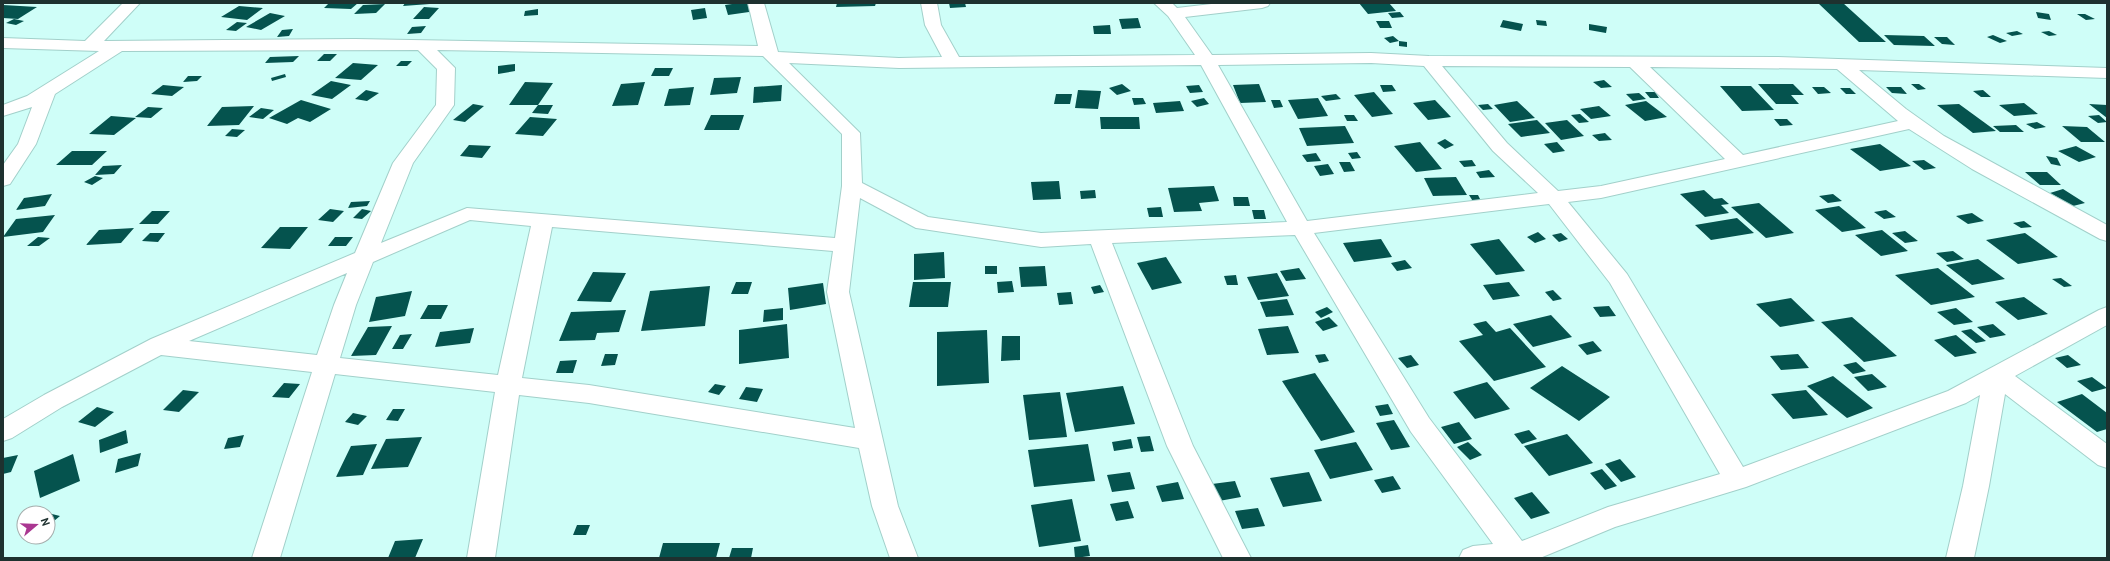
<svg xmlns="http://www.w3.org/2000/svg" width="2110" height="561" viewBox="0 0 2110 561" font-family="'PT Sans',sans-serif">
	<style>
		.building { fill: #05534e }
		.lines { fill: none; stroke-linecap: round; stroke-linejoin: round }
		.street-casing { stroke: #a2d0ca; stroke-width: 2 }
		.street { fill: #fff; fill-rule: evenodd }
	</style>
	<rect width="100%" height="100%" fill="#cffef8"/>
	<path class="building" d="M329,3H358L351,9L324,8Z
		M405,3H443L403,6Z
		M739,3H753L756,11L728,15L725,5Z
		M837,3H876L875,6L836,7Z
		M949,3H965L966,7L950,8Z
		M1359,3H1389L1396,11L1368,14Z
		M1818,3H1843L1886,42H1859Z
		M385,4L376,13L354,14L363,5Z
		M3,5L37,7L18,19L3,18Z
		M239,6L263,8L247,20L221,17Z
		M424,7L439,8L429,19H413Z
		M705,8L707,18L693,20L691,10Z
		M538,9V15L524,16L525,11Z
		M1400,12L1404,17L1392,18L1388,13Z
		M2036,12L2049,14L2051,20L2038,18Z
		M270,13L285,16L261,30L246,27Z
		M2077,14H2085L2095,19L2086,20Z
		M1138,18L1141,28L1122,29L1119,19Z
		M14,19L24,21L16,25L6,23Z
		M1503,20L1523,24L1521,31L1500,27Z
		M1536,20L1546,21L1547,26L1537,25Z
		M1376,21H1389L1392,28H1380Z
		M237,22L247,23L236,31L226,30Z
		M1589,24L1607,27L1606,33L1589,30Z
		M1110,25L1111,34H1094L1093,26Z
		M426,26L421,33L407,34L412,27Z
		M293,29L289,36L277,37L282,30Z
		M2017,31L2023,34L2012,36L2006,33Z
		M2049,31L2057,35L2049,36L2041,32Z
		M1884,35L1924,36L1935,46L1894,45Z
		M1993,35L2007,41L2000,43L1987,37Z
		M1393,36L1399,41L1390,43L1384,38Z
		M1934,37H1947L1955,45L1942,44Z
		M1399,41L1407,42V47L1399,46Z
		M324,54H337L330,61H317Z
		M299,56L293,62L265,63L270,57Z
		M401,61H412L407,66H396Z
		M353,63L378,65L361,80L335,78Z
		M515,64V71L498,74V66Z
		M655,68H673L669,76H651Z
		M285,74L286,77L272,81L271,78Z
		M188,76H202L197,81L183,82Z
		M741,77L737,93L710,95L714,78Z
		M1604,80L1612,87L1601,88L1593,82Z
		M331,81L351,85L332,99L311,95Z
		M525,82L553,83L538,105H509Z
		M645,82L638,105L612,106L621,84Z
		M1122,84L1131,91L1117,95L1109,88Z
		M1259,84L1266,102L1240,103L1233,85Z
		M1758,84H1793L1804,95H1791L1799,104H1776Z
		M1911,84H1919L1926,89L1918,90Z
		M163,85L184,87L172,96L151,94Z
		M782,85L781,101L753,103L754,87Z
		M1199,85L1203,92L1190,93L1186,86Z
		M1380,85H1392L1396,91L1383,92Z
		M1720,86H1751L1774,110L1742,111Z
		M694,87L690,105L664,106L669,89Z
		M1812,87H1824L1831,93L1818,94Z
		M1886,87H1901L1907,94L1892,93Z
		M1840,88H1850L1856,94H1846Z
		M366,90L379,93L367,101L355,99Z
		M1078,90L1101,91L1098,109L1075,108Z
		M1983,90L1991,97H1981L1973,91Z
		M1374,92L1393,114L1372,117L1354,95Z
		M1645,92H1655L1659,98H1650Z
		M1639,93L1646,99L1633,101L1626,94Z
		M1056,94H1072L1070,104H1054Z
		M1336,94L1341,99L1326,101L1321,96Z
		M1132,98H1143L1146,104L1134,105Z
		M1204,98L1209,104L1197,107L1191,101Z
		M1318,98L1328,116L1298,119L1288,100Z
		M301,100L331,109L310,122L298,118L287,124L269,118Z
		M1271,100H1280L1283,107L1274,108Z
		M1435,100L1451,117L1428,120L1413,103Z
		M1180,101L1184,111L1156,113L1153,103Z
		M1517,101L1535,118L1510,122L1494,105Z
		M1646,101L1667,117L1645,121L1625,105Z
		M2024,103L2038,114L2014,116L1999,105Z
		M473,104L484,106L465,122L453,120Z
		M1488,104L1493,109L1483,110L1478,105Z
		M1959,104L1996,131L1973,133L1937,105Z
		M2089,104L2107,105V118Z
		M538,105H553L548,114L532,113Z
		M254,106L239,125L207,126L222,107Z
		M1599,106L1611,116L1591,119L1580,109Z
		M148,107L163,108L151,118L135,117Z
		M261,108L274,110L263,119L249,117Z
		M1580,114L1589,122L1579,123L1571,115Z
		M711,115H744L739,130H704Z
		M1344,115H1354L1358,121H1347Z
		M2099,115L2107,122L2098,123L2088,116Z
		M111,116L136,118L114,135L89,134Z
		M530,117L557,119L543,136L515,134Z
		M1100,117H1139L1140,129H1101Z
		M1774,119H1787L1793,125L1780,126Z
		M1537,120L1550,133L1521,137L1508,124Z
		M1567,120L1584,136L1561,140L1545,123Z
		M2037,122L2046,127L2035,129L2026,124Z
		M2016,125L2024,132H2000L1993,126Z
		M1345,126L1354,143L1307,146L1299,128Z
		M2062,126L2087,127L2105,142H2081Z
		M232,129L245,130L237,137L225,136Z
		M1605,133L1612,140L1599,141L1592,135Z
		M1445,139L1454,145L1445,149L1437,143Z
		M1420,142L1442,169L1416,172L1394,146Z
		M1557,142L1565,151L1553,153L1544,144Z
		M1880,144L1911,166L1880,171L1850,149Z
		M469,145L491,146L482,158L460,156Z
		M2076,146L2096,157L2079,162L2058,151Z
		M72,151H107L92,165H56Z
		M1357,152L1361,158L1352,159L1348,153Z
		M1316,153L1321,161L1307,162L1302,155Z
		M2046,156L2057,158L2061,166L2051,164Z
		M1472,160L1476,166L1464,167L1459,161Z
		M1924,160L1936,168L1924,170L1912,161Z
		M1339,162H1350L1355,171L1344,172Z
		M1328,164L1334,174L1320,176L1314,166Z
		M122,165L114,174L95,175L103,166Z
		M1489,170L1495,177L1480,178L1476,172Z
		M2025,172H2047L2061,185H2040Z
		M95,176L103,178L92,185L84,182Z
		M1456,177L1467,195L1433,196L1424,178Z
		M1059,181L1061,199L1033,200L1031,182Z
		M1214,186L1219,201L1199,203L1202,211L1174,212L1168,188Z
		M2063,189L2085,203L2073,206L2050,193Z
		M1095,190L1096,198L1081,199L1080,191Z
		M1704,190L1714,199L1722,198L1729,204L1721,205L1729,213L1705,217L1680,194Z
		M52,194L45,206L16,210L24,198Z
		M1833,194L1842,201L1828,203L1819,196Z
		M1469,195H1478L1482,203H1474Z
		M1233,197H1248L1250,206H1234Z
		M370,201L367,206L348,208L351,202Z
		M1759,203L1794,233L1766,238L1731,207Z
		M1839,206L1866,228L1842,232L1815,210Z
		M1161,207L1163,217H1149L1147,208Z
		M330,209L344,211L333,222L318,220Z
		M362,209L371,211L362,219L353,218Z
		M1252,210H1264L1266,219H1254Z
		M1886,210L1896,217L1884,219L1874,212Z
		M152,211H170L158,224H139Z
		M1972,213L1984,221L1968,224L1956,216Z
		M55,215L43,232L3,237L16,219Z
		M1737,218L1754,233L1711,240L1695,225Z
		M2024,221L2032,227L2021,228L2013,223Z
		M280,227H308L290,249L261,248Z
		M134,228L121,243L86,245L99,230Z
		M1882,230L1908,251L1881,256L1855,235Z
		M1905,231L1918,241L1905,243L1892,233Z
		M1538,232L1546,239L1535,243L1527,237Z
		M150,233H165L158,242L142,241Z
		M1561,233L1568,239L1559,242L1552,235Z
		M2025,233L2058,257L2018,264L1986,240Z
		M38,237L50,238L39,246H27Z
		M335,237H353L346,246H328Z
		M1381,239L1392,257L1354,262L1343,243Z
		M1499,239L1525,271L1496,275L1470,244Z
		M1953,251L1964,259L1947,262L1936,253Z
		M944,252L945,278L914,280V254Z
		M1166,257L1182,283L1152,290L1137,263Z
		M1978,259L2005,279L1972,285L1946,265Z
		M1405,260L1412,268L1397,271L1391,263Z
		M985,266H997V274H985Z
		M1045,266L1047,286L1021,287L1019,267Z
		M1299,268L1306,279L1286,281L1280,271Z
		M1938,268L1975,297L1931,305L1895,275Z
		M593,272L626,273L611,302L577,301Z
		M1277,273L1289,296L1258,300L1247,277Z
		M1236,275L1238,285H1227L1224,276Z
		M2061,278L2072,286L2064,287L2052,279Z
		M1012,281L1014,292L998,293L997,282Z
		M736,282H752L748,294H731Z
		M913,282H951L948,307H909Z
		M1509,282L1520,296L1493,300L1483,285Z
		M823,283L826,304L790,310L788,288Z
		M1100,285L1104,292L1094,294L1091,287Z
		M710,286L705,326L641,331L650,291Z
		M1553,290L1562,299L1553,301L1545,292Z
		M412,291L405,316L369,322L376,297Z
		M1071,292L1073,304L1059,305L1057,293Z
		M2024,297L2048,314L2018,320L1995,302Z
		M1791,298L1815,321L1780,327L1756,304Z
		M1287,299L1294,315L1266,317L1260,302Z
		M428,305H448L441,319H420Z
		M1609,306L1616,316L1600,317L1593,307Z
		M1327,307L1333,312L1321,318L1315,312Z
		M783,308V320L763,322L764,310Z
		M1956,308L1973,322L1954,325L1937,312Z
		M626,310L619,332L597,333L595,340L559,341L571,312Z
		M1551,315L1572,337L1533,347L1513,324Z
		M1329,317L1338,326L1323,331L1315,322Z
		M1852,317L1897,356L1864,362L1821,322Z
		M1486,321L1496,332L1510,328L1546,367L1494,381L1459,341L1483,335L1473,324Z
		M787,324L789,358L739,364V330Z
		M1993,324L2006,335L1990,338L1977,327Z
		M392,326L376,355L351,356L368,327Z
		M1288,326L1299,353L1267,355L1258,329Z
		M474,328L470,343L435,347L440,332Z
		M1971,329L1986,341L1976,343L1961,331Z
		M987,330L989,383L937,386V332Z
		M412,334L403,349H392L400,335Z
		M1956,335L1977,353L1955,357L1934,340Z
		M1002,336H1020V360L1001,361Z
		M1593,341L1602,351L1587,355L1578,345Z
		M605,354H618L615,365L601,366Z
		M1325,354L1329,361L1319,363L1315,355Z
		M1798,354L1809,368L1781,370L1770,356Z
		M1411,355L1419,365L1407,368L1398,358Z
		M2068,355L2081,365L2067,368L2055,358Z
		M577,360L573,373H556L560,361Z
		M1856,362L1866,371L1853,374L1843,365Z
		M1562,366L1610,397L1579,421L1530,388Z
		M1315,373L1355,432L1321,441L1282,381Z
		M1872,374L1887,387L1868,391L1854,377Z
		M1833,376L1873,408L1847,418L1807,386Z
		M2092,377L2107,388L2092,392L2077,381Z
		M1487,382L1510,409L1475,419L1453,392Z
		M284,383L300,384L289,398L272,397Z
		M715,384L726,386L719,395L708,392Z
		M1123,386L1135,424L1075,432L1066,393Z
		M746,387L763,389L757,402L739,399Z
		M183,390L199,392L179,412L163,410Z
		M1806,390L1828,415L1793,419L1771,394Z
		M1060,392L1067,437L1029,440L1023,395Z
		M2082,394L2107,413V429L2097,432L2057,402Z
		M1388,404L1393,414L1380,416L1375,406Z
		M97,407L114,412L95,427L78,422Z
		M393,409H405L398,421L386,420Z
		M353,413L367,416L358,425L345,422Z
		M1394,420L1410,447L1391,450L1376,423Z
		M1459,422L1472,439L1454,444L1441,427Z
		M126,430L128,443L100,453L99,440Z
		M1529,430L1537,439L1522,444L1514,434Z
		M1567,434L1593,463L1549,476L1524,446Z
		M244,435L240,447L224,449L228,438Z
		M1150,436L1154,451L1141,452L1137,437Z
		M422,437L408,467L371,469L386,439Z
		M1131,439L1133,448L1114,451L1112,442Z
		M1356,442L1373,470L1330,479L1314,450Z
		M1468,442L1482,455L1470,460L1457,447Z
		M377,444L363,475L336,477L351,446Z
		M1088,444L1095,481L1034,487L1028,450Z
		M141,453L138,466L115,473L118,459Z
		M73,454L80,481L40,498L34,471Z
		M18,455L11,472L3,474V458Z
		M1620,459L1636,477L1621,482L1605,464Z
		M1602,469L1617,486L1605,490L1590,473Z
		M1130,472L1135,489L1112,492L1107,475Z
		M1309,472L1322,501L1283,507L1270,478Z
		M1393,476L1401,489L1382,493L1374,480Z
		M1235,481L1241,497L1219,501L1212,484Z
		M1178,482L1184,499L1162,502L1156,486Z
		M1532,492L1550,513L1531,519L1514,498Z
		M1072,499L1081,541L1039,547L1031,505Z
		M1128,501L1134,518L1116,521L1110,504Z
		M1258,508L1265,526L1242,529L1235,511Z
		M48,513L60,516L48,526Z
		M577,525H590L586,535H573Z
		M423,539L415,558H388L395,541Z
		M663,543H720L716,558H659Z
		M1088,545L1090,556L1075,558L1074,547Z
		M732,548H753L751,558H729Z"/>
	<g class="lines">
		<g class="street-casing">
			<path id="street" d="M123,3H140L104,41L355,39L758,46L748,3H764L778,52L899,58L942,57L925,25L921,3H937L941,25L959,57L1195,55L1168,16L1154,3H1172L1177,8L1220,3H1270L1268,6L1262,8L1185,17L1212,55L1371,53L1429,56L1777,57L2107,68V78L1859,70L1906,109L1944,136L2107,225V241L2100,239L1972,169L1909,129L1601,198L1568,202L1627,274L1743,467L1948,391L2099,310L2107,307V325L2015,376L2107,444V468L2098,465L2005,394L1989,486L1974,558H1946L1963,486L1980,395L1966,403L1746,487L1615,527L1540,558H1459L1463,550L1473,546L1493,544L1411,432L1295,235L1112,243L1193,446L1251,558H1223L1167,446L1091,244L1041,247L923,229L916,228L860,198L849,292L898,506L918,558H890L872,506L859,448L589,403L519,395L495,558H467L495,392L335,374L280,558H252L312,372L161,355L62,407L12,438L3,441V419L44,395L151,339L355,253L393,163L436,105L437,69L418,50L122,51L55,94L36,144L10,184L3,186V165L18,144L32,107L3,116V105L27,96L99,51L3,48V38L85,41ZM437,50L763,56L842,134V186L835,238L467,208L381,243L413,163L454,105L455,68ZM789,63L899,68L1201,65L1287,222L1041,233L928,217L862,183L860,133ZM1371,63L1424,66L1493,151L1538,193L1307,221L1218,65ZM1442,66L1630,67L1725,159L1601,186L1558,191L1507,143ZM1650,67L1837,69L1898,121L1743,155ZM1549,204L1610,283L1720,474L1608,507L1522,541L1429,418L1314,233ZM470,220L531,226L498,375L340,358L356,305L373,262ZM552,227L833,251L827,292L855,428L589,385L522,378ZM347,273L334,305L317,355L189,341Z"/>
		</g>
		<use href="#street" class="street"/>
	</g>
	<rect width="2110" height="561" fill="none" stroke="#1e312f" stroke-width="8"/>
	<g transform="translate(36 525) rotate(71)"><circle r="19" fill="#ffffff" stroke="#a5adac"/>
	<path d="M0-3L7 15L0 10L-7 15Z" fill="#aa3791"/>
	<text y="-6" font-size="11" font-weight="bold" text-anchor="middle" fill="#1e312f">N</text>
	</g>
</svg>
